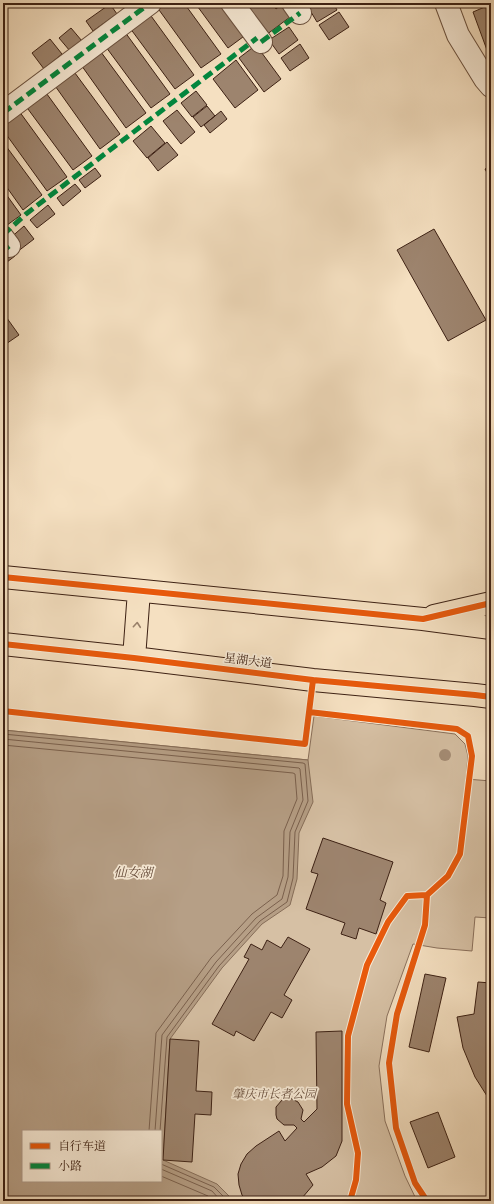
<svg xmlns="http://www.w3.org/2000/svg" width="494" height="1204" viewBox="0 0 494 1204" font-family="'Libre Bodoni','Noto Serif SC',serif">
	<style>
		.green { fill: #d6c0a4; stroke: #8a705c; fill-rule: evenodd }
		.water { fill: #b69f86; stroke: #866d58; fill-rule: evenodd }
		.lines { fill: none; stroke-linecap: round; stroke-linejoin: round }
		.shore { stroke: #7a604d; stroke-width: 1 }
		.building { fill: #9d846e; stroke: #3d2114 }
		.minor-casing { stroke: #6b513f; stroke-width: 24 }
		.major-casing { stroke: #3d2114; stroke-width: 24 }
		.minor { stroke: #f8ebd7; stroke-width: 22 }
		.major { stroke: #f5e0c1; stroke-width: 22 }
		.quiet { stroke: #00873e; stroke-width: 5; stroke-dasharray: 10 5; stroke-linecap: butt }
		.cycleway-casing { stroke: #f8ebd7; stroke-width: 8 }
		.cycleway { stroke: #e8590c; stroke-width: 6 }
		.tree { fill: #a58d76 }
		.oneway { stroke: #99806a }
		.labels { text-anchor: middle; dominant-baseline: central; stroke-width: 3.5; stroke-linejoin: round; paint-order: stroke }
		.street-label { font-size: 12px; fill: #3d2114; stroke: #f8ebd7 }
		.park-label { font-size: 12px; font-style: italic; fill: #634938; stroke: #f8ebd7 }
		.water-label { font-size: 13px; font-style: italic; fill: #674d3c; stroke: #f8ebd7 }
	</style>
	<rect width="100%" height="100%" fill="#f5e0c1"/>
	<filter id="stains"><feTurbulence type="fractalNoise" baseFrequency=".005" numOctaves="4"/><feColorMatrix values="0 0 0 0 .2 0 0 0 0 .09 0 0 0 0 .02 0 0 0 .5 -.17"/></filter>
	<radialGradient id="worn" r=".72"><stop offset=".6" stop-color="#630" stop-opacity="0"/><stop offset="1" stop-color="#630" stop-opacity=".3"/></radialGradient>
	<path class="green" d="M314,716L455,734L465,744L468,756L466,779L491,781V918L475,917L472,951L437,948L413,944L387,1016L379,1066L385,1121L405,1176L417,1201H3V730L308,760ZM23,1131H161V1181H23Z"/>
	<path class="water" d="M3,730L308,760L313,802L299,833L297,879L290,905L262,924L222,968L170,1039L163,1160L217,1184L234,1201H3ZM23,1131H161V1181H23Z"/>
	<g class="lines">
		<path class="shore" d="M3,734L303,763L305,764L308,801L295,832L293,878L287,902L260,921L219,966L167,1037L160,1131
			M3,739L299,768L300,769L303,800L290,832L288,877L282,899L256,918L216,962L162,1035L155,1131
			M3,745L293,773L295,774L297,799L284,831L283,876L277,895L252,914L211,958L156,1033L149,1131
			M161,1164L214,1187L228,1201
			M161,1169L212,1191L221,1201
			M161,1176L208,1196L213,1201"/>
	</g>
	<path class="building" d="M154,3H184L221,54L201,68Z
		M195,3H225L247,34L228,48Z
		M254,3H272L276,9L281,5L290,17L262,38L243,11Z
		M315,3H333L337,10L317,22L308,7Z
		M486,3H491V61L473,12L487,6Z
		M110,4L117,14L93,31L86,21Z
		M146,9L194,75L175,89L127,24Z
		M339,12L349,27L329,40L319,25Z
		M289,27L298,40L279,54L269,40Z
		M71,28L82,41L70,51L59,38Z
		M122,28L170,94L151,108L103,43Z
		M50,39L62,54L44,69L32,53Z
		M300,44L309,58L290,71L281,58Z
		M256,45L281,79L264,92L239,58Z
		M98,48L146,113L126,128L79,62Z
		M236,60L258,90L235,108L213,79Z
		M72,69L120,134L100,149L53,83Z
		M44,90L92,156L73,170L25,105Z
		M196,91L207,105L192,117L181,103Z
		M207,106L215,116L201,127L193,117Z
		M177,110L195,132L181,144L163,121Z
		M19,111L67,177L47,191L3,130V122Z
		M221,111L227,119L210,133L204,125Z
		M151,126L165,143L147,158L133,141Z
		M3,142L42,195L23,210L3,182Z
		M167,142L178,155L158,171L148,158Z
		M491,166V180L485,169Z
		M95,168L101,176L85,188L79,180Z
		M75,184L81,191L63,206L57,198Z
		M3,190L21,215L3,228Z
		M48,205L55,214L37,228L30,220Z
		M24,226L34,239L17,252L8,240Z
		M434,229L486,320L448,341L397,250Z
		M10,247L15,256L3,265V252Z
		M4,314L19,335L3,346V315Z
		M323,838L393,862L380,900L386,903L376,934L359,928L356,939L341,934L345,923L306,909L318,874L311,872Z
		M288,937L310,949L284,995L292,1000L282,1018L271,1012L254,1041L236,1031L234,1036L212,1024L249,959L244,957L251,944L262,950L267,940L281,948Z
		M425,974L446,978L429,1052L409,1047Z
		M478,982L491,983V1100L487,1096L475,1077L463,1048L457,1017L474,1014Z
		M342,1031V1141L336,1156L322,1167L306,1174L313,1185L302,1198L298,1201H247L242,1195L239,1185L238,1174L241,1164L247,1154L256,1146L279,1131L285,1141L297,1128L294,1125H284L277,1119L276,1115V1107L282,1100L290,1098L298,1102L303,1110L301,1119L304,1122L317,1109L316,1032Z
		M170,1039L199,1041L196,1091L212,1092L211,1115L195,1114L192,1162L163,1160Z
		M438,1112L455,1157L428,1168L410,1122Z"/>
	<g class="lines">
		<g class="minor-casing">
			<path id="minor" d="M232,3L261,42
				M293,3L300,13
				M446,3L458,35L485,79L491,86
				M3,113L150,3
				M3,238L9,246"/>
		</g>
		<g class="major-casing">
			<path id="major" d="M3,577L423,619L491,628
				M434,616L491,603
				M3,644L134,658L313,680L475,695L491,697
				M134,658L139,591"/>
		</g>
		<use href="#minor" class="minor"/>
		<use href="#major" class="major"/>
		<path class="quiet" d="M261,42L300,13
			M3,113L150,3
			M3,235L26,214L257,38
			M3,251L9,246"/>
		<g class="cycleway-casing">
			<path id="cycleway" d="M3,577L423,619L491,603
				M3,644L134,658L313,680L475,695L491,697
				M3,711L305,744L313,680
				M309,712L457,729L468,736L472,756L460,854L448,876L427,895L425,925L397,1014L389,1063L396,1128L415,1183L427,1201
				M350,1201L356,1180L358,1153L347,1104L348,1036L367,965L388,922L407,896L427,895"/>
		</g>
		<use href="#cycleway" class="cycleway"/>
	</g>
	<circle class="tree" cx="445" cy="755" r="6"/>
	<defs><path id="oneway-chevron" d="M-2-3.5L2.5 0L-2 3.5" fill="none" stroke-width="1.6" stroke-linecap="round" stroke-linejoin="round"/></defs>
	<use class="oneway" href="#oneway-chevron" transform="translate(137 625) rotate(-85)"/>
	<g class="labels">
		<g class="street-label">
			<text transform="translate(248 661) rotate(7)">星湖大道</text>
		</g>
		<g class="park-label">
			<text x="274" y="1094">肇庆市长者公园</text>
		</g>
		<g class="water-label">
			<text x="133" y="873">仙女湖</text>
		</g>
	</g>
	<rect width="494" height="1204" fill="none" stroke="#f5e0c1" stroke-width="16"/>
	<rect x="4" y="4" width="486" height="1196" fill="none" stroke="#3d2114" stroke-width="2"/>
	<rect x="8" y="8" width="478" height="1188" fill="none" stroke="#3d2114"/>
	<rect x="22" y="1130" width="140" height="52" fill="#f8ebd7" stroke="#ad9a89"/>
	<rect x="30" y="1143" width="20" height="6" fill="#e8590c" stroke="#ad9a89"/>
	<text x="58" y="1150" font-size="12" fill="#3d2114">自行车道</text>
	<rect x="30" y="1163" width="20" height="6" fill="#00873e" stroke="#ad9a89"/>
	<text x="58" y="1170" font-size="12" fill="#3d2114">小路</text>
	<rect width="100%" height="100%" filter="url(#stains)"/>
	<rect width="100%" height="100%" fill="url(#worn)"/>
</svg>
